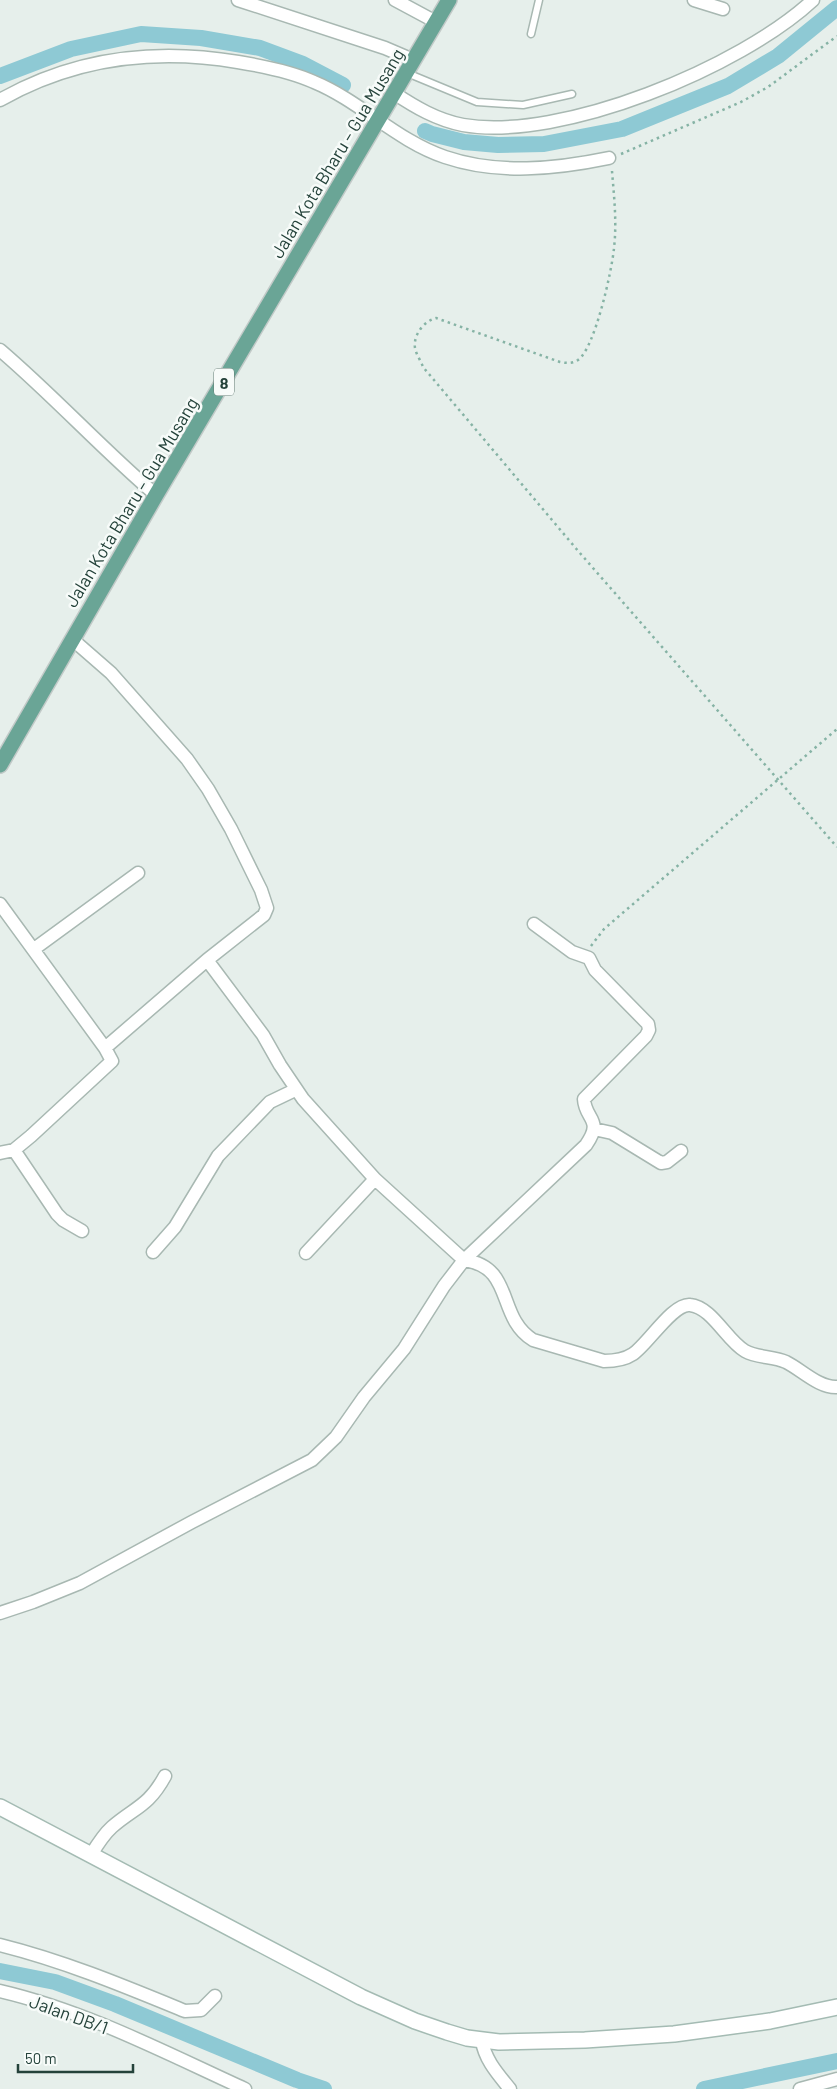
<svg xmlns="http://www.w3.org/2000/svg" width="837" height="2089" viewBox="0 0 837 2089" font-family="Barlow,sans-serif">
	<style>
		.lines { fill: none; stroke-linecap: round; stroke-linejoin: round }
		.canal { stroke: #8ec9d4; stroke-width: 16 }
		.lane-casing { stroke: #a8b8b2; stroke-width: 9 }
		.street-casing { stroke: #a8b8b2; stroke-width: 15 }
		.secondary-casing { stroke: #a4bbb3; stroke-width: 18 }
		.primary-casing { stroke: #c2cac8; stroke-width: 18 }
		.path { stroke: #86b3a5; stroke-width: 2.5; stroke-dasharray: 2.5 4; stroke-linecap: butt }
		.lane { stroke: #fff; stroke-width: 6 }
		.street { stroke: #fff; stroke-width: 12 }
		.secondary { stroke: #fff; stroke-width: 15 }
		.primary { stroke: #6aa596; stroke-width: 15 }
		.labels { text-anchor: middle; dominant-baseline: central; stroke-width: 5; stroke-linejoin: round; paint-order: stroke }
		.shield { fill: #f7fbf9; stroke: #637a73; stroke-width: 1 }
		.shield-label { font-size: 16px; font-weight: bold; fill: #24423a }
		.street-label { font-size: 18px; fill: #24423a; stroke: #f7fbf9 }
	</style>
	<rect width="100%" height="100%" fill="#e6efeb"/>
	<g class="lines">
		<path class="canal" d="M0,76L71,49L141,34L201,38L260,48L303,64L343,85
			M425,131L432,134L464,142L498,145L544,144L622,129L728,86L778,56L837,8
			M0,1971L55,1982L115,2004L297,2080L324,2089
			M704,2089L837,2061"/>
		<g class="lane-casing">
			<path id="lane" d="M531,34L539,0
				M407,73L477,102L523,105L572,94"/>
		</g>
		<g class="street-casing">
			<path id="street" d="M238,0L385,48L413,60
				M395,0L436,22
				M694,0L723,9
				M394,93C415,107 437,120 463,125C561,142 741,67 813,0
				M0,100C74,58 155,48 238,62C263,66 290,71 314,82C360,101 397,141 445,157C498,175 556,169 609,158
				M0,350C54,396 102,449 156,495
				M72,639L111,673L187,759L208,789L231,829L261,890L267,908L264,915L207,960L105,1048
				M0,904L105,1048L112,1061L31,1136L14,1150L0,1153
				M34,949L138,873
				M207,960L263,1035L280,1065L303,1099L375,1179L464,1260C515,1267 496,1317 533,1340L604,1361C614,1361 624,1360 633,1354C648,1344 673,1303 690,1305C712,1307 727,1341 745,1351C757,1358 773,1356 786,1362C802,1370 819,1388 837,1387
				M594,1129L612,1133L661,1163L667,1162L681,1151
				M14,1150L57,1214L63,1220L82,1231
				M153,1252L175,1227L218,1156L270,1102L295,1090
				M306,1253L375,1179
				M0,1613L33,1602L80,1583L192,1522L312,1460L336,1437L364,1397L404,1349L444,1286L464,1260L586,1145C604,1119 585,1120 584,1099L646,1036L649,1030L648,1024L595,970L589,958L572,952L534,924
				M91,1855C97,1845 103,1835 112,1827C135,1807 148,1807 165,1776
				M0,1945C64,1961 124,1986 185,2011L201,2010L215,1996
				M0,1991C86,2011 166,2053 245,2089
				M482,2041C485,2060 498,2074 510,2089
				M800,2089L837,2079"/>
		</g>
		<g class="secondary-casing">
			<path id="secondary" d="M0,1807L361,1997L415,2021L447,2032L467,2038L499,2042L585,2040L674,2034L770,2021L837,2007"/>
		</g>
		<g class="primary-casing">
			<path id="primary" d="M0,765L156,495L449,0"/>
		</g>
		<path class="path" d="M621,154L741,102L768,87L837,36
			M612,171C614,196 617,222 614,248C612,270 595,348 578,360C572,364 566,363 560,362L436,318C424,321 413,335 415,348C416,354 421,361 423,367L579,552L837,847
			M591,946L604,929L837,729"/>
		<use href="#lane" class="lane"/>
		<use href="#street" class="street"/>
		<use href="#secondary" class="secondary"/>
		<use href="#primary" class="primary"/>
	</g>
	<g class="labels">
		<rect class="shield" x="214" y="368.5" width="20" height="27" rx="4"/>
		<g class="shield-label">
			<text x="224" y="382">8</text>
		</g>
		<g class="street-label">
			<text transform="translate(337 153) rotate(-59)">Jalan Kota Bharu – Gua Musang</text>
			<text transform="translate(131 502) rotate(-59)">Jalan Kota Bharu – Gua Musang</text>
			<text transform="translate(69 2014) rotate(20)">Jalan DB/1</text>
		</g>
	</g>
	<path d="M18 2064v8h115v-8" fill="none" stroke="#24423a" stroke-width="2.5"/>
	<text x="25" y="2064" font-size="15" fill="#24423a" stroke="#f7fbf9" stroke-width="4" paint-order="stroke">50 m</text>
</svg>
